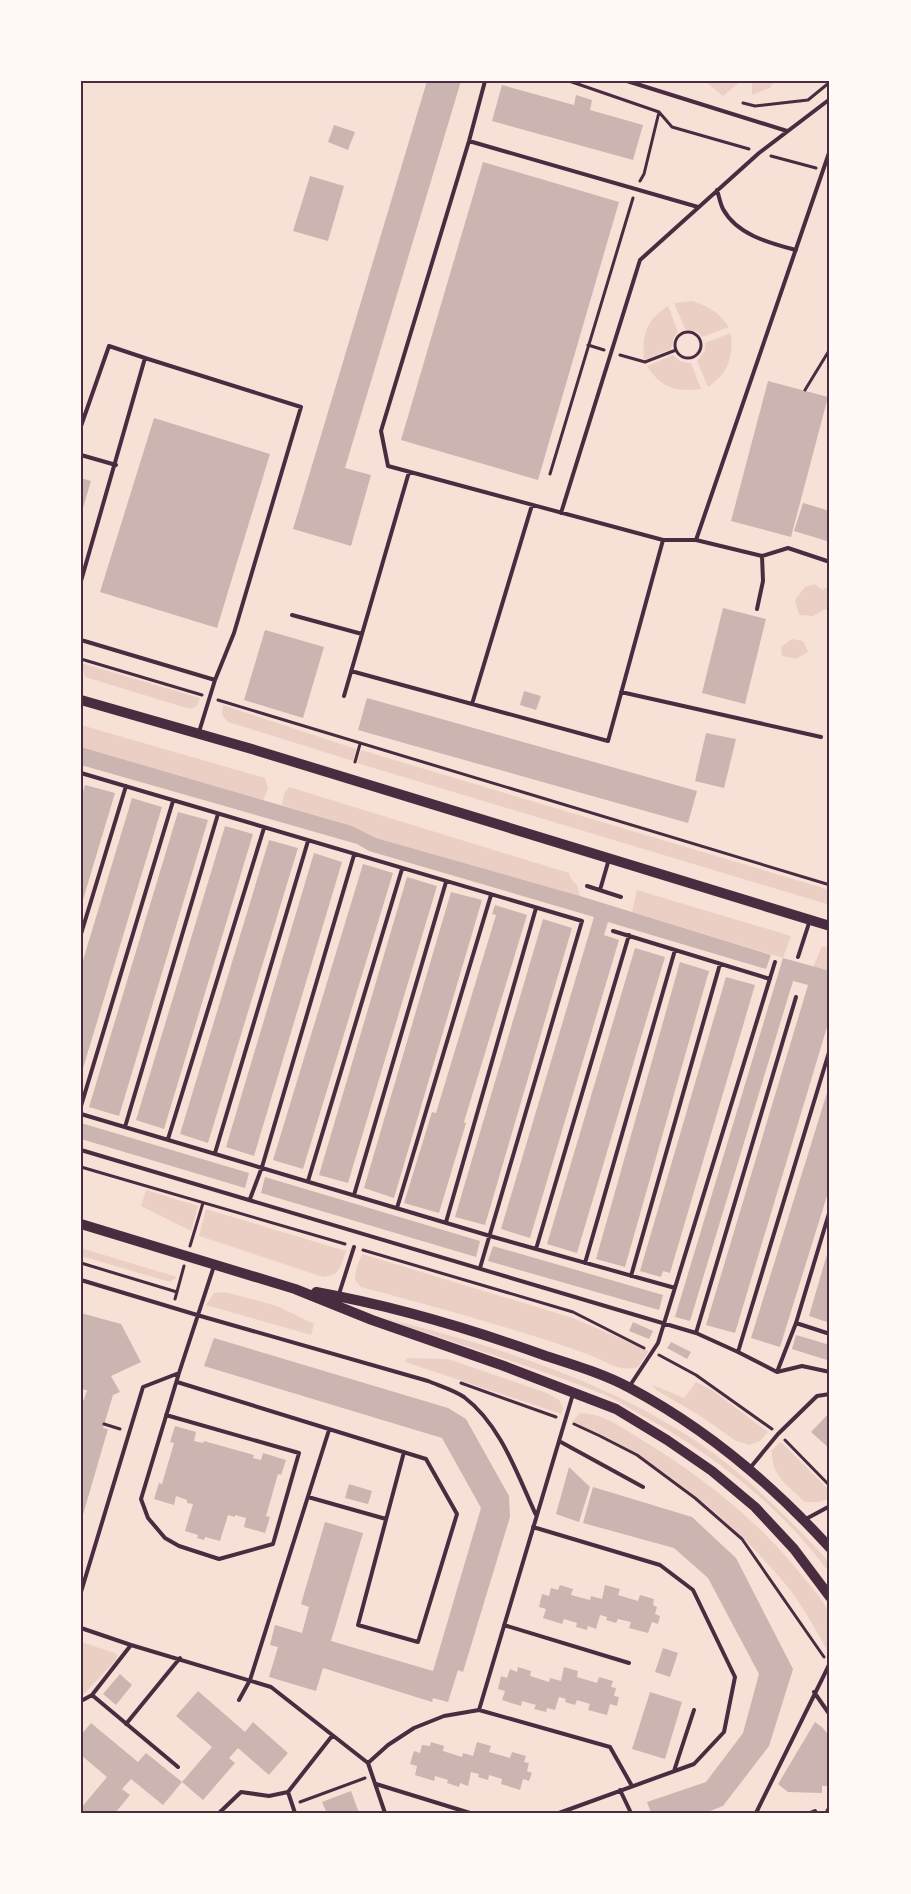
<svg xmlns="http://www.w3.org/2000/svg" width="911" height="1894" viewBox="0 0 911 1894" font-family="'Fira Sans',sans-serif">
	<style>
		.green { fill: #ebcfc5 }
		.building { fill: #ccb4b1 }
		.lines { fill: none; stroke-linecap: round; stroke-linejoin: round }
		.path { stroke: #4a2c40; stroke-width: 3 }
		.service { stroke: #4a2c40; stroke-width: 4 }
		.secondary { stroke: #4a2c40; stroke-width: 10 }
		.neatline { fill: none; stroke: #4a2c40; stroke-width: 2 }
	</style>
	<rect width="100%" height="100%" fill="#f7e1d7"/>
	<path class="green" d="M705,81H741L723,96Z
		M752,81H774L770,88L752,95Z
		M692,301C708,306 719,312 729,327L702,337L698,332L685,329L674,303Z
		M668,306L678,332L674,337L671,349L644,360C642,335 646,320 668,306Z
		M731,333C733,357 729,373 708,387L697,361L705,350V343Z
		M673,355C679,361 683,363 691,363L701,389C676,392 661,388 647,366Z
		M815,584L822,590L830,585V613L825,609L813,616L799,615L795,600L805,587Z
		M792,639L803,641L808,652L796,659L782,656L781,647Z
		M81,663L200,698L197,706L190,709L85,677Z
		M223,705L356,749L353,761L228,722L222,715Z
		M81,725L265,778L268,789L263,800L81,747Z
		M361,750L830,890V905L357,763Z
		M289,787L569,873L571,879L577,885L580,896L376,838L352,826L282,805L284,794Z
		M637,890L791,936L783,958L632,912Z
		M822,946L830,948V971L813,967Z
		M146,1190L198,1206L191,1231L141,1206Z
		M206,1209L346,1251C340,1267 341,1275 323,1277L199,1236Z
		M81,1248L177,1277L170,1282L81,1256Z
		M362,1254L573,1318L649,1351L638,1367C617,1373 603,1359 584,1353C511,1327 436,1307 361,1287L355,1280L356,1269Z
		M225,1292L277,1306L314,1324L311,1335L206,1305L214,1293Z
		M384,1318C498,1346 621,1385 716,1455C741,1474 765,1496 787,1518C795,1526 828,1558 830,1566C830,1569 830,1571 830,1574C783,1508 713,1454 643,1416C630,1409 617,1400 603,1394C531,1365 457,1345 384,1318Z
		M407,1358L448,1359L547,1393L559,1400L563,1408L561,1414L405,1362Z
		M696,1382L712,1390L768,1432L760,1441L749,1445L736,1441L699,1415L656,1390L653,1385L684,1398Z
		M580,1413C602,1413 623,1428 642,1440C703,1477 759,1521 804,1578C812,1588 823,1599 828,1612C832,1620 831,1644 829,1653C815,1629 801,1602 782,1580C735,1525 677,1476 614,1441C600,1433 586,1428 572,1422Z
		M781,1442L830,1491V1498L819,1502H805C787,1485 771,1476 772,1450Z
		M81,1642L115,1653L117,1656L116,1660L81,1697Z"/>
	<path class="building" d="M427,81H461L345,468L371,475L351,546L293,529Z
		M502,85L574,105L576,95L592,100L590,110L643,125L633,160L492,121Z
		M334,125L355,132L348,150L328,142Z
		M483,162L619,202L538,480L401,440Z
		M310,176L344,186L328,241L293,231Z
		M768,381L828,397L791,537L731,521Z
		M154,418L270,454L217,628L100,592Z
		M81,478L91,481L82,511H81Z
		M803,503L830,511V542L794,531Z
		M723,608L766,619L745,704L702,693Z
		M265,630L324,647L303,718L244,700Z
		M524,691L541,696L536,710L520,705Z
		M367,698L697,791L688,823L358,730Z
		M706,733L736,739L724,788L695,781Z
		M81,747L352,826L376,838L580,896L771,955L766,969L608,922L604,935L619,940L530,1238L501,1229L594,917L369,851L357,844L81,765Z
		M85,785L115,793L82,903L81,798Z
		M132,798L162,807L81,1075V967Z
		M178,812L208,820L119,1116L89,1107Z
		M225,826L253,834L164,1129L136,1120Z
		M269,840L298,848L208,1143L180,1134Z
		M314,853L342,862L254,1156L226,1147Z
		M363,864L393,873L303,1169L273,1160Z
		M407,877L437,886L348,1183L319,1175Z
		M451,892L482,900L394,1198L364,1188Z
		M495,905L527,915L464,1122L466,1123L439,1213L404,1203L432,1112L436,1113L496,915L492,914Z
		M543,919L572,928L485,1225L455,1217Z
		M635,948L665,957L577,1253L547,1244Z
		M783,958L830,971V1017L735,1333L706,1325L808,985L793,981L690,1321L675,1317Z
		M680,962L709,971L625,1267L596,1259Z
		M726,977L755,985L670,1273L663,1271L661,1277L640,1271Z
		M830,1083V1186L780,1347L751,1338Z
		M81,1123L249,1173L245,1188L81,1139Z
		M265,1177L480,1241L476,1257L261,1193Z
		M493,1246L663,1295L659,1310L488,1261Z
		M829,1247H830V1323L809,1316Z
		M81,1313L121,1324L141,1362L111,1376L120,1392L113,1395L103,1428L108,1429L82,1518L81,1399L84,1400L87,1390H84L81,1384Z
		M633,1322L653,1331L649,1339L629,1331Z
		M796,1335L830,1345V1361L792,1349Z
		M214,1338L448,1408L466,1419L509,1496L510,1517L463,1672L458,1670L448,1702L433,1698L432,1702L323,1668L316,1691L269,1677L278,1647L270,1645L275,1625L302,1633L309,1607L301,1604L325,1522L363,1533L331,1641L433,1671L481,1508L442,1438L204,1366Z
		M671,1342L691,1352L687,1359L667,1348Z
		M830,1412V1449L811,1432Z
		M175,1426L196,1432L194,1441L203,1443L204,1441L254,1455L253,1458L261,1460L263,1453L286,1460L281,1475L278,1474L266,1516L270,1517L265,1533L244,1527L246,1518L235,1515V1517L228,1515L220,1541L205,1537L204,1540L197,1538L198,1535L185,1531L193,1504L187,1503V1500L176,1496L174,1505L154,1499L159,1483L162,1484L174,1443L170,1442Z
		M569,1467L590,1487L579,1522L556,1514Z
		M349,1484L372,1491L368,1504L345,1498Z
		M593,1487L692,1517L736,1558L793,1669L769,1746L723,1806L705,1813H651L647,1802L706,1782L743,1733L759,1674L708,1578L674,1548L583,1523Z
		M560,1585L573,1589L571,1595L590,1600L591,1596L602,1599L605,1585L620,1589L618,1595L638,1601L640,1595L654,1599L653,1605L657,1607L655,1614L660,1616L658,1624L652,1622L648,1633L629,1628L631,1622L618,1619L616,1623L606,1620L607,1617L600,1615L596,1629L588,1626L587,1630L576,1627L577,1623L564,1619L562,1624L543,1618L546,1609L539,1607L542,1594L549,1596L551,1588L558,1590Z
		M663,1648L678,1653L670,1677L655,1672Z
		M518,1667L531,1671L530,1676L549,1682L550,1678L561,1681L564,1667L578,1671L577,1677L597,1683L599,1677L613,1681L611,1687L616,1688L614,1696L619,1697L617,1706L610,1704L607,1715L588,1710L590,1704L577,1700L575,1705L565,1702L566,1699L559,1697L555,1710L547,1708L546,1712L534,1709L536,1705L522,1701L521,1706L502,1700L505,1691L498,1689L501,1676L507,1678L510,1669L517,1672Z
		M120,1674L132,1685L116,1705L103,1694Z
		M198,1691L245,1732L253,1722L288,1753L269,1775L238,1748L229,1758L235,1763L203,1800L182,1782L212,1747L176,1716Z
		M650,1692L682,1702L665,1759L632,1749Z
		M815,1722L822,1727L830,1737V1786H822V1793L788,1792L778,1784Z
		M91,1723L138,1762L146,1753L182,1782L163,1805L131,1779L122,1789L130,1795L115,1813H81V1808L107,1777L81,1755V1735Z
		M431,1742L444,1746L443,1751L462,1757L463,1753L473,1756L477,1742L491,1746L489,1752L510,1758L512,1752L526,1756L524,1762L529,1763L527,1771L532,1773L529,1781L523,1779L520,1790L501,1784L502,1779L489,1775L488,1780L478,1777L479,1774L471,1772L468,1786L460,1783L459,1787L447,1783L448,1780L435,1776L434,1781L415,1775L417,1766L410,1764L414,1751L420,1753L422,1745L430,1746Z
		M351,1791L359,1813H327L322,1802Z"/>
	<g class="lines">
		<path class="path" d="M569,81L659,112L672,127L749,149
			M743,103L755,106L808,100L830,82
			M771,156L816,168
			M640,181L644,174L659,112
			M675 345a13 13 0 1 1 26 0a13 13 0 1 1-26 0Z
			M588,345L604,350
			M620,355L645,362L676,350
			M805,390L830,349
			M550,474L633,198
			M81,659L202,695
			M218,700L830,885
			M355,762L360,744
			M81,1167L345,1244
			M190,1246L203,1203
			M363,1250L573,1312L644,1348
			M81,1263L177,1292
			M175,1299L184,1266
			M659,1355L696,1375L772,1429
			M461,1383L556,1417
			M104,1424L120,1429
			M574,1424L600,1436L637,1455L695,1498L742,1539L824,1657
			M785,1440L830,1486
			M300,1802L365,1778
			M826,1813L830,1805"/>
		<path class="service" d="M485,81L469,141L381,431L388,466L663,540H696L762,556L788,548L830,562
			M627,81L787,131
			M469,141L698,207
			M717,190C719,196 720,203 723,209C737,235 770,243 796,250
			M81,426L109,346L145,358
			M81,455L116,465
			M561,513L640,260L759,153L830,99
			M696,540L830,150
			M81,581L145,358L301,407L234,633L215,680L199,732
			M757,609L763,581L762,556
			M292,615L362,634
			M81,640L215,680
			M351,671L608,741L663,540
			M621,692L821,737
			M344,696L409,472
			M472,704L532,505
			M81,773L582,921L480,1268
			M587,886L621,897
			M600,890L609,859
			M613,931L770,979
			M81,934L126,786
			M798,957L810,920
			M81,1106L173,801
			M81,1114L490,1236L675,1288
			M125,1127L218,814
			M168,1139L264,828
			M81,1150L696,1333L738,1352L777,1372L802,1366L830,1372
			M215,1153L308,841
			M308,1181L402,869
			M354,1195L446,882
			M250,1199L262,1167L354,855
			M397,1208L491,895
			M446,1222L536,908
			M536,1249L629,935
			M585,1263L675,950
			M631,1276L720,964
			M81,1280L197,1315L428,1381C440,1386 454,1390 464,1397C501,1425 517,1474 536,1515
			M339,1294L354,1247
			M796,1323L830,1334
			M696,1333L796,997
			M738,1352L830,1049
			M777,1372L796,1323L830,1210
			M177,1382L426,1459L457,1514L418,1642L358,1625L404,1452
			M629,1387L658,1343L775,962
			M166,1415L299,1453L273,1544L219,1559L179,1546L165,1538L148,1518L141,1499L179,1373L214,1266
			M559,1441L643,1487
			M750,1468L778,1434L817,1396L830,1394
			M308,1497L386,1519
			M804,1520L830,1506
			M533,1527L660,1565L693,1590L735,1677L724,1732L694,1764L559,1813
			M81,1592L143,1387L179,1373
			M504,1625L629,1663
			M81,1628L131,1645L271,1687L368,1763L385,1813
			M814,1692L830,1715
			M92,1695L178,1767
			M239,1700L250,1680L329,1430
			M81,1701L92,1695L131,1645
			M479,1710L573,1394
			M126,1724L180,1658
			M368,1763L388,1745L414,1728L444,1716L479,1710L610,1747L632,1786
			M674,1771L694,1710
			M376,1784L470,1813
			M620,1790L631,1813
			M288,1792L295,1813
			M137,1813H139
			M219,1813L241,1792L269,1796L288,1792L332,1736
			M756,1813L830,1663
			M810,1813L815,1811"/>
		<path class="secondary" d="M81,700L255,750L830,926
			M81,1224L295,1289L372,1320L504,1366L616,1409L667,1440L712,1471L755,1507L794,1549L830,1597
			M316,1292C394,1306 471,1329 546,1356C574,1365 604,1374 630,1388C707,1429 772,1484 830,1548"/>
	</g>
	<rect width="911" height="1894" fill="none" stroke="#fffaf5" stroke-width="165"/>
	<rect x="82" y="82" width="746" height="1730" class="neatline"/>
</svg>
